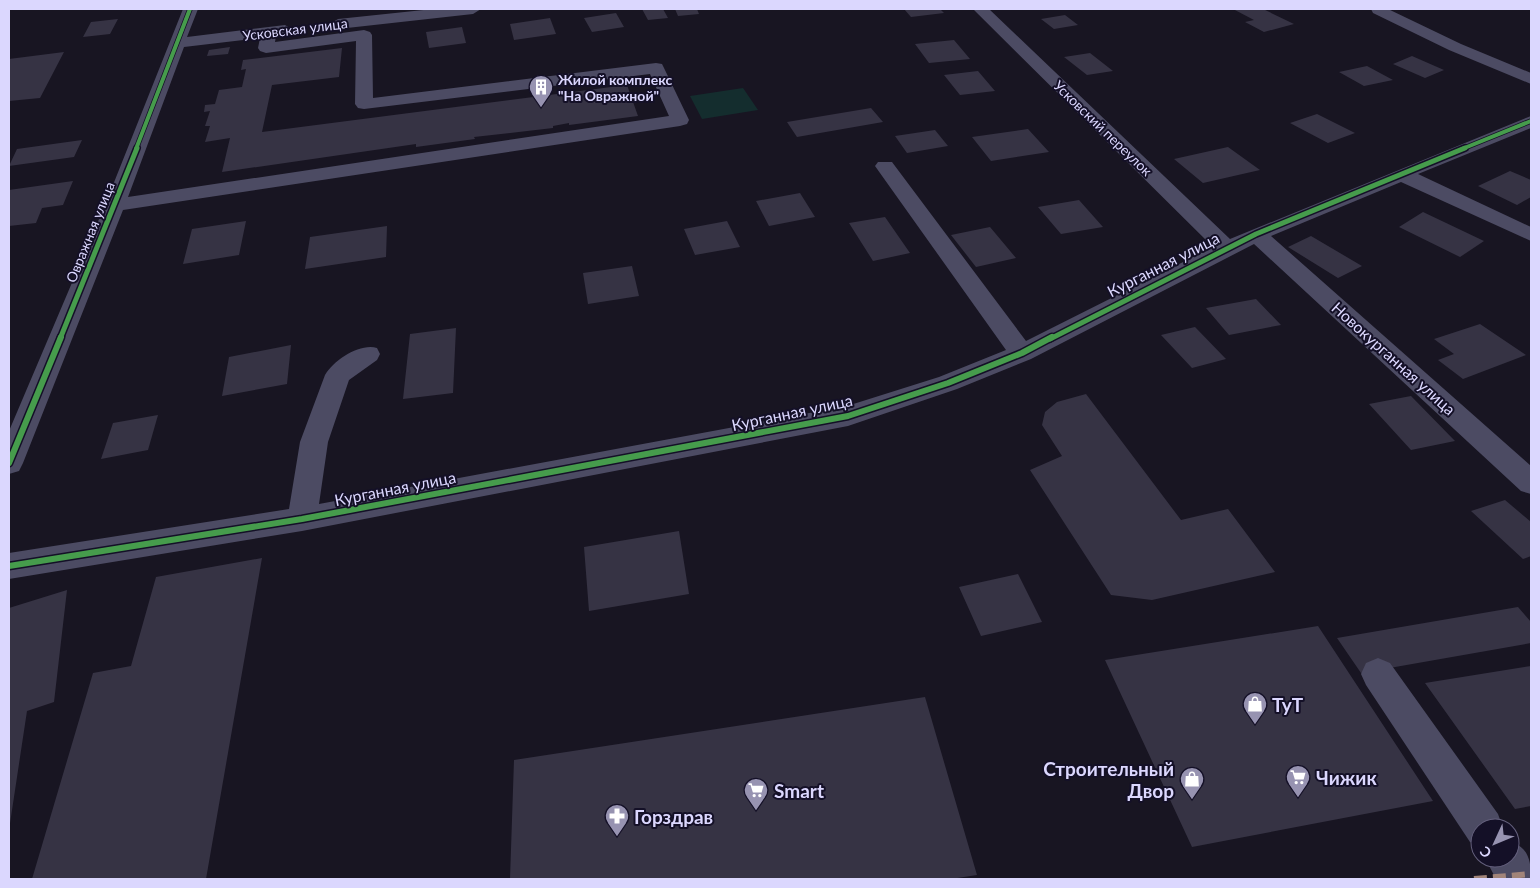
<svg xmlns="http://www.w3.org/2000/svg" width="1540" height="888" viewBox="0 0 1540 888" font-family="Lato,sans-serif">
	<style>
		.green { fill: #142d2e }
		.building { fill: #363344 }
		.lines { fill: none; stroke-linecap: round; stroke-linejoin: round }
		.minor { fill: #4c4b63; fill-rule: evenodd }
		.quiet { stroke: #a18479; stroke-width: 6; stroke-dasharray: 13 6; stroke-linecap: butt }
		.cycleway-far2-casing { stroke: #141027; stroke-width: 5.5 }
		.cycleway-far1-casing { stroke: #141027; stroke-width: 8 }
		.cycleway-casing { stroke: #141027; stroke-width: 9 }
		.cycleway-far2 { stroke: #469c4c; stroke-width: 4 }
		.cycleway-far1 { stroke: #469c4c; stroke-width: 5 }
		.cycleway { stroke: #469c4c; stroke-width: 6 }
		.labels { text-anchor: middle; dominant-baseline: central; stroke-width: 4; stroke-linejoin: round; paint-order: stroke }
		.far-street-label { font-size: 14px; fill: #dbd7fe; stroke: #141027 }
		.far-poi-label { font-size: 14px; font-weight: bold; fill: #dbd7fe; stroke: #141027; text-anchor: start }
		.street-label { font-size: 16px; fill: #dbd7fe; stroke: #141027 }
		.near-poi-label { font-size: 19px; font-weight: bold; fill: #dbd7fe; stroke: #141027; text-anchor: start }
	</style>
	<rect width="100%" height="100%" fill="#181522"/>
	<path class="green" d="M743,88L758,110L702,119L690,96Z"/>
	<path class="building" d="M642,9H663L668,18L648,20Z
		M675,9H697L699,14L678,16Z
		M904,9H940L944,13L911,17Z
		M1233,9H1263L1294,24L1264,32L1245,22L1254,20Z
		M616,13L624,27L592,32L584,18Z
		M1065,15L1078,25L1054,29L1041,19Z
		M550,18L556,34L514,40L510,24Z
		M118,19L110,34L83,37L91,22Z
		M462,27L466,43L429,48L426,32Z
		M954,40L970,59L929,63L915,44Z
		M230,47L228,54L207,56L209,50Z
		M342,48L339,77L272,85L262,132L627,85L638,116L569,125V123L553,126V128L474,137L475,139L416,147V144L222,172L230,138L205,142L210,126H205L210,111L204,112L205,105L215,104L219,90L242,87L246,69L241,70L243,60Z
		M64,52L40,98L9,101V59Z
		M1090,53L1113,71L1087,75L1064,57Z
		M1412,56L1444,70L1425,78L1393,64Z
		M1367,66L1393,80L1364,86L1339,72Z
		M978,71L995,91L960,95L944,75Z
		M871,108L883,122L797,137L787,122Z
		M1317,114L1355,133L1328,143L1290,123Z
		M1028,129L1049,152L991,161L972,137Z
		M935,130L948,146L907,153L895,136Z
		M82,140L74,157L9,166L17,149Z
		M1228,147L1260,170L1203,183L1174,159Z
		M1510,171L1531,180V197L1517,205L1478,186Z
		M73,181L63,205L42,208L36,223L9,226V190Z
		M800,193L815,217L769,226L756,201Z
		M1079,200L1103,227L1061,234L1038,207Z
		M1423,212L1484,241L1460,257L1399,227Z
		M885,217L910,253L873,261L849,223Z
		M246,221L239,255L183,264L192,229Z
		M727,221L740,247L695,255L684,229Z
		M387,226L386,257L305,269L310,237Z
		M990,227L1016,258L976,267L951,235Z
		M1311,236L1362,266L1338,278L1288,247Z
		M632,266L639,296L588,304L583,273Z
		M1256,299L1281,325L1229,335L1206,308Z
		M1480,324L1526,355L1463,379L1438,360L1454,354L1434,339Z
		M1195,327L1226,359L1192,368L1161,335Z
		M456,328L453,393L403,399L410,334Z
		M291,345L287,384L222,396L229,357Z
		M1086,394L1181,520L1228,509L1275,572L1152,600L1111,595L1030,470L1062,456L1042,425L1045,412L1057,402Z
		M1411,396L1455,441L1411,450L1369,404Z
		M158,415L148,450L101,459L113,423Z
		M1505,500L1531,522V556L1523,559L1471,511Z
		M679,531L689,594L589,611L584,547Z
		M262,558L206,879H32L93,673L131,666L156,577Z
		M1018,574L1042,622L981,636L959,587Z
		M67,590L54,702L27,711L9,830V608Z
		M1518,607L1531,622V643L1361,673L1337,638Z
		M1318,626L1433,801L1192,847L1105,660Z
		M1531,666V806L1515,809L1425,683Z
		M925,697L977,875L951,879H510L514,760Z"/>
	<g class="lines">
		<path class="minor" d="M183,9H198L187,37L285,25L293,30L291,33L276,36L275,42L364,30L370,32L372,35L373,98L656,63L662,64L664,68L689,120L687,124L680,126L123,210L23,463L19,471L9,474V431L105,205ZM260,38L258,48L260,51L266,53L356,41L355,104L358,108L364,109L650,74L669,116L128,197L184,47Z
			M433,9H481L473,14L338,29L330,24L338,19Z
			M973,9H989L1230,239L1531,116V128L1418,174L1531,227V241L1401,182L1271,236L1531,466V494L1521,491L1254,244L1031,359L957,389L848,426L302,531L9,579V553L289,509L300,442L325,375C334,360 360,343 377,348L380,354L377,360L349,380L328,442L319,504L847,406L939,377L1006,350L875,166L878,162H892L1026,341L1213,247Z
			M1371,9H1388L1461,44L1531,73V84L1449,50L1373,13Z
			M1378,658L1390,663L1498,814L1503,828H1480V845L1470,842L1366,685L1361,674L1366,663Z
			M1510,841C1529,848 1531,861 1531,879H1496L1485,858H1510Z"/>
		<path class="quiet" d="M1474,879L1531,874"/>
		<g class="cycleway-far2-casing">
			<path id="cycleway-far2" d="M136,149L190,9
				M1462,149L1531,121"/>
		</g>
		<g class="cycleway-far1-casing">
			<path id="cycleway-far1" d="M60,339L137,148
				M1050,339L1256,234L1465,148"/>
		</g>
		<g class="cycleway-casing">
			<path id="cycleway" d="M9,463L61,337
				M9,566L302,519L848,416L948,383L1022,353L1052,337"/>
		</g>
		<use href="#cycleway-far2" class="cycleway-far2"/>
		<use href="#cycleway-far1" class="cycleway-far1"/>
		<use href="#cycleway" class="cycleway"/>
	</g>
	<defs>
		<g id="building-pin" transform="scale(1.25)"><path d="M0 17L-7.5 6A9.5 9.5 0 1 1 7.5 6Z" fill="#9793b1" stroke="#141027"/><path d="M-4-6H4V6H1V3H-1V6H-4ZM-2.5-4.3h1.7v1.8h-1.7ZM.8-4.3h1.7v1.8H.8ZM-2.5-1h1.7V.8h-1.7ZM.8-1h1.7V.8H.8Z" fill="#fff"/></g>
		<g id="shop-pin" transform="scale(1.25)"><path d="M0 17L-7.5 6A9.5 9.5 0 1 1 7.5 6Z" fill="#9793b1" stroke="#141027"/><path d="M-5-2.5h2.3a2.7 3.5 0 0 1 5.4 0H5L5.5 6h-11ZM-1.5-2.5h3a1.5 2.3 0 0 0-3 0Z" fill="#fff"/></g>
		<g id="supermarket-pin" transform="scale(1.25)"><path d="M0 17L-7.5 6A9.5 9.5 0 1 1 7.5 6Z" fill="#9793b1" stroke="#141027"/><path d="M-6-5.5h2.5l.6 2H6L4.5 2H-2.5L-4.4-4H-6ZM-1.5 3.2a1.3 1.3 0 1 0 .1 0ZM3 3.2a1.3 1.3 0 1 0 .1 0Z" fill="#fff"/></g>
		<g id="pharmacy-pin" transform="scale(1.25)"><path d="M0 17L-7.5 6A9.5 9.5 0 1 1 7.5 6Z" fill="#9793b1" stroke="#141027"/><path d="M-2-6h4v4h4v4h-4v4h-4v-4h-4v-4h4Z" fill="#fff"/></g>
	</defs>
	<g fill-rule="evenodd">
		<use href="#building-pin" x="541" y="87"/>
		<use href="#shop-pin" x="1255" y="704"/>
		<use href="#supermarket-pin" x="1298" y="777"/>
		<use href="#shop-pin" x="1192" y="779"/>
		<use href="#supermarket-pin" x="756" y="790"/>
		<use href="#pharmacy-pin" x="617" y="816"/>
	</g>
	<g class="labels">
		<g class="far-street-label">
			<text transform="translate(295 29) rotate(-7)">Усковская улица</text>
			<text transform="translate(1103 128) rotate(44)">Усковский переулок</text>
			<text transform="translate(90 232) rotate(-68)">Овражная улица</text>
		</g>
		<g class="far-poi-label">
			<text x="558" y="79">Жилой комплекс<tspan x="558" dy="16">"На Овражной"</tspan></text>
		</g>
		<g class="street-label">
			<text transform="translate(1163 264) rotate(-27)">Курганная улица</text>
			<text transform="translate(1394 358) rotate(42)">Новокурганная улица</text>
			<text transform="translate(792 412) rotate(-12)">Курганная улица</text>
			<text transform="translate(395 488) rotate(-11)">Курганная улица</text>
		</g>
		<g class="near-poi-label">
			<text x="1272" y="704">ТуТ</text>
			<text x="1174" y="768" text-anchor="end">Строительный<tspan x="1174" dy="22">Двор</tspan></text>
			<text x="1316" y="777">Чижик</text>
			<text x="774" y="790">Smart</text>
			<text x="634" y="816">Горздрав</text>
		</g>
	</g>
	<rect width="1540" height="888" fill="none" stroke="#dbd7fe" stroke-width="20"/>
	<g transform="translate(1495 843) rotate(226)"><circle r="24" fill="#141027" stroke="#64607d"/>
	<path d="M0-4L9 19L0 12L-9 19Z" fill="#9793b1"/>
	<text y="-8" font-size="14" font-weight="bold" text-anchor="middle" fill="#dbd7fe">С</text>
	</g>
</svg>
